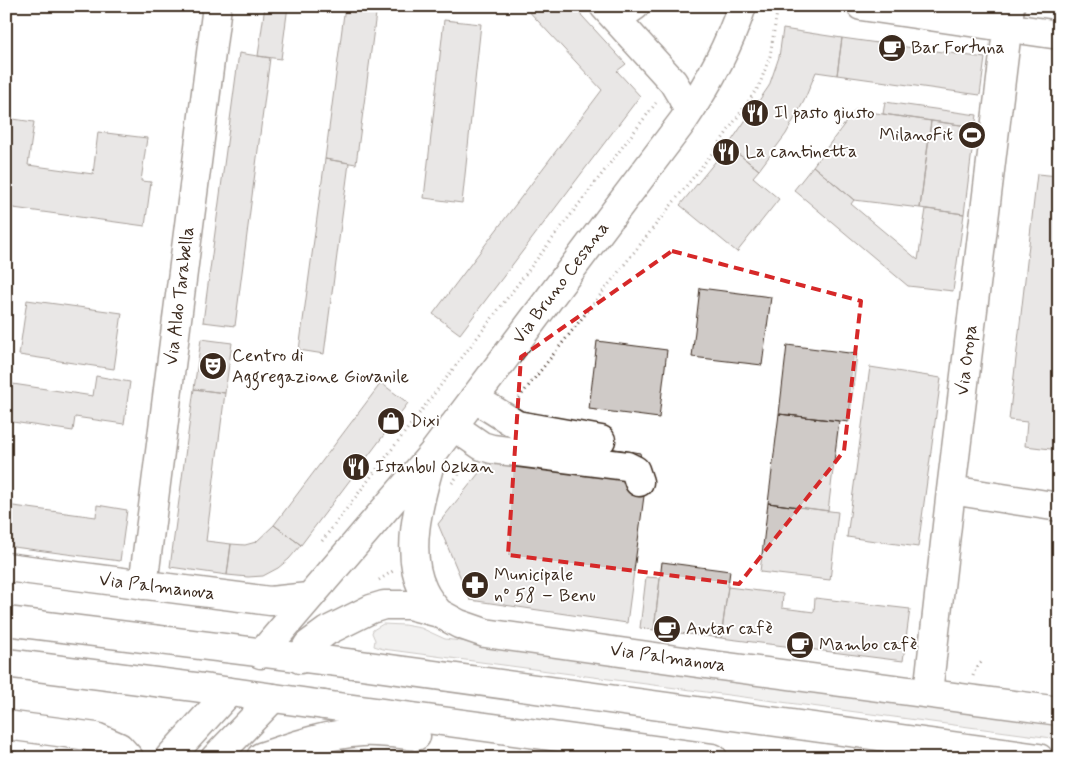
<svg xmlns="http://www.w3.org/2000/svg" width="1065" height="764" viewBox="0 0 1065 764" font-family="Mynerve,sans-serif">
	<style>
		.green { fill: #e2e0de; stroke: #8e857e }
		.building { fill: #cfcac7; stroke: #3b2a1e }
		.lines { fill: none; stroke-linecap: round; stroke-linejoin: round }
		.minor-casing { stroke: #3b2a1e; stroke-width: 31 }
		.major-casing { stroke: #3b2a1e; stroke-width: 31 }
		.highway-casing { stroke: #3b2a1e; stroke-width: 31 }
		.path { stroke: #3b2a1e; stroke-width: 3; stroke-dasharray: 1 4; stroke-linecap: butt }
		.minor { stroke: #fff; stroke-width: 28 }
		.major { stroke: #fff; stroke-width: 28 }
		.highway { stroke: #fff; stroke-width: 28 }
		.marked { fill: none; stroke: #d62828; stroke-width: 4; stroke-dasharray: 10 6; stroke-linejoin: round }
		.labels { text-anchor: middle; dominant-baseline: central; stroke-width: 4; stroke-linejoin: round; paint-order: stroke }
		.poi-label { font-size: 18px; fill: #3b2a1e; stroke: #fff; text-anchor: start }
		.street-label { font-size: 18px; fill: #3b2a1e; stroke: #fff }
	</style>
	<rect width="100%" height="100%" fill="#fff"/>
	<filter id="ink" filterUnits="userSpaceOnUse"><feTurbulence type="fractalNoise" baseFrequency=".02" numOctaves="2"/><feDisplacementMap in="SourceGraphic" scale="10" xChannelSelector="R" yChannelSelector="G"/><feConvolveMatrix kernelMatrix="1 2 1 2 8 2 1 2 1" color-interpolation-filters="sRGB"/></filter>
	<g filter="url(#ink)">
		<path class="green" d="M383,624L404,625L421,628L445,639L1059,721V739L383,649L374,646L375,640L372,633L373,630Z"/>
		<path class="building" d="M265,6H288L281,59L258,56Z
			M345,6H377L356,164L325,159Z
			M524,6H573L626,64L617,71L640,96L460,334L433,314L602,90Z
			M444,20L481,24L462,203L424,198Z
			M783,29L842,38L837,75L816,72L804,101L786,134L759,170L728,146L769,86L779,57Z
			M842,38L985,58L980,95L837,75Z
			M239,53L270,58L235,326L203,322Z
			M885,102L977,115L975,127L883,114Z
			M855,110L931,121L920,208L854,200L813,166Z
			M6,118L34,122L28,165L93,174L98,132L147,138L141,181L151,182L145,226L6,207Z
			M931,121L975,127L964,214L920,208Z
			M728,146L759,170L753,177L779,199L737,252L680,205Z
			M325,159L349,163L324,354L299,350Z
			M813,166L854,200L851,204L918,260L926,209L964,214L953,291L908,286L794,190Z
			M1037,174L1059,176V450L1025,446L1027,422L1009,420Z
			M700,288L771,297L762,365L692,357Z
			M27,300L122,313L114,369L19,355Z
			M201,339L232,343L225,393L194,389Z
			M597,341L667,350L659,418L589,409Z
			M787,345L857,354L849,422L779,414Z
			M870,367L941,378L918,547L847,537Z
			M96,376L130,382L124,424L75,417L73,431L6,421V383L93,396Z
			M381,383L408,403L301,545L274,525Z
			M194,389L225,393L206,541L231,544L227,575L170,567Z
			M779,414L839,421L828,511L768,503Z
			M512,432L640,453L646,481L627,623L470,600L438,524Z
			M768,503L838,512L830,580L760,572Z
			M6,505L96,517L97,505L127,510L120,561L6,546Z
			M274,525L301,545L289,559L278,568L263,576L248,577L227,575L231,544L245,545L256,542Z
			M662,562L730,571L721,638L654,630Z
			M646,577L660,578L654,630L640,628Z
			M728,587L783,594L782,608L814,612L815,598L910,609L903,661L721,638Z
			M6,751L17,752L16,758H6Z
			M31,753L66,758H30Z"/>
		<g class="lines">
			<g class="minor-casing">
				<path id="minor" d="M604,6L673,82L682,97L689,112
					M861,6L1059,35
					M616,19L635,6
					M474,398L517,425L601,440
					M453,426L482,446L492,449L627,466L635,470L639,482
					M431,460C420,499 404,551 423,590C427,599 433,606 439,613
					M951,490L1059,507
					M6,567L270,601L308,597
					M143,585L217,6
					M261,654L433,453L683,121C707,86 729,46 742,6
					M300,659L308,645L327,631L371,609L384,605H409L439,613L459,624L485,633L698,663L1059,711
					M928,693L951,490L1010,6
					M6,725L96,737L119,747L129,758
					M169,758L229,692
					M215,758L273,698"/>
			</g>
			<g class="major-casing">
				<path id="major" d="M6,621L354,664
					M6,663L195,687L324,705"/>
			</g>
			<g class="highway-casing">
				<path id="highway" d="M354,664L1039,758
					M324,705L713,758
					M261,757C293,746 327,734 362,732C380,731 398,734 416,736"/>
			</g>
			<path class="path" d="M519,398L714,151L759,86L770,56L778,6
				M452,483L467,464
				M322,541L656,103
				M379,580L393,571
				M973,676L975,670L983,660"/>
			<use href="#minor" class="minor"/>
			<use href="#major" class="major"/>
			<use href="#highway" class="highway"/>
		</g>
	</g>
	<path d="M0 0H1065V764H0ZM672,251L861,301L844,451L739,584L508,555L521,357Z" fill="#fff" fill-opacity=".55" fill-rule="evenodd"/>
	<path class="marked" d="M672,251L861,301L844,451L739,584L508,555L521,357Z"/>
	<defs>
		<g id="cafe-disc" transform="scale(1.4375)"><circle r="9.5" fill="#3b2a1e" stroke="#fff"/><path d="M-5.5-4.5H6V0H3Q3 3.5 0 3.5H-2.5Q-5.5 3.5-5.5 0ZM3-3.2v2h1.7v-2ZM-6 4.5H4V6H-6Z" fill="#fff"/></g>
		<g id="restaurant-disc" transform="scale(1.4375)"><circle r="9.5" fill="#3b2a1e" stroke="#fff"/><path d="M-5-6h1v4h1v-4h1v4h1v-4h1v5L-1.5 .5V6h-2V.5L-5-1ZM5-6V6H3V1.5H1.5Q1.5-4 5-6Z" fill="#fff"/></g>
		<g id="stadium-disc" transform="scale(1.4375)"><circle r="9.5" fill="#3b2a1e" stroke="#fff"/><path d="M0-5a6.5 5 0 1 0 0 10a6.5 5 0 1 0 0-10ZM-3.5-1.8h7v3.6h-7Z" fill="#fff"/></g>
		<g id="theatre-disc" transform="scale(1.4375)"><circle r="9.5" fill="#3b2a1e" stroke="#fff"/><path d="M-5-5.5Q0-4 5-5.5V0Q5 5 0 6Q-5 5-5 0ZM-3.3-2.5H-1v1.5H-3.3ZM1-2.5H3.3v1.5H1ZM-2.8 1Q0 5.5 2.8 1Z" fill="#fff"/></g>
		<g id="shop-disc" transform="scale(1.4375)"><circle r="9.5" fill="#3b2a1e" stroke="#fff"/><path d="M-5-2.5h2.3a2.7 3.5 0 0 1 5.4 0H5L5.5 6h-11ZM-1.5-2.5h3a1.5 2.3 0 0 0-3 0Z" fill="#fff"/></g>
		<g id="pharmacy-disc" transform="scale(1.4375)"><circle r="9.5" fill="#3b2a1e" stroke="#fff"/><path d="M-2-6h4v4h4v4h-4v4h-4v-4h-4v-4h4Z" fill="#fff"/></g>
	</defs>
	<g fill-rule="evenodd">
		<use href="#cafe-disc" x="892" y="48"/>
		<use href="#restaurant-disc" x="755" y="113"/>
		<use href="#stadium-disc" x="972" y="135"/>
		<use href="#restaurant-disc" x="726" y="152"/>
		<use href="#theatre-disc" x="213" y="366"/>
		<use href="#shop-disc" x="391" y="421"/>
		<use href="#restaurant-disc" x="356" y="467"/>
		<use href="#pharmacy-disc" x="475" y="585"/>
		<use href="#cafe-disc" x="667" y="629"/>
		<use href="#cafe-disc" x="800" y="645"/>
	</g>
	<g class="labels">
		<g class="poi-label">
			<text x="911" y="48">Bar Fortuna</text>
			<text x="774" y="113">Il pasto giusto</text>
			<text x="953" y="135" text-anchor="end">MilanoFit</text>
			<text x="745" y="152">La cantinetta</text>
			<text x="232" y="356">Centro di<tspan x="232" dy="21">Aggregazione Giovanile</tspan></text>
			<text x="410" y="421">Dixi</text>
			<text x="375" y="467">Istanbul Ozkan</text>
			<text x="494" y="575">Municipale<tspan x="494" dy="21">nº 58 – Benu</tspan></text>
			<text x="686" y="629">Awtar cafè</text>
			<text x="819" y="645">Mambo cafè</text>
		</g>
		<g class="street-label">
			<text transform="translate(561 283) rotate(-53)">Via Bruno Cesana</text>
			<text transform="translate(180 296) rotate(-83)">Via Aldo Tarabella</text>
			<text transform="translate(967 360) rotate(-83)">Via Oropa</text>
			<text transform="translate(157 587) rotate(7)">Via Palmanova</text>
			<text transform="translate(668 658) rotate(8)">Via Palmanova</text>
		</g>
	</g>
	<rect width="1065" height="764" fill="none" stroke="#fff" stroke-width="25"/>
	<rect x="12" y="12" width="1040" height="739" fill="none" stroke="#3b2a1e" stroke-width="2" filter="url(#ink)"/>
</svg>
